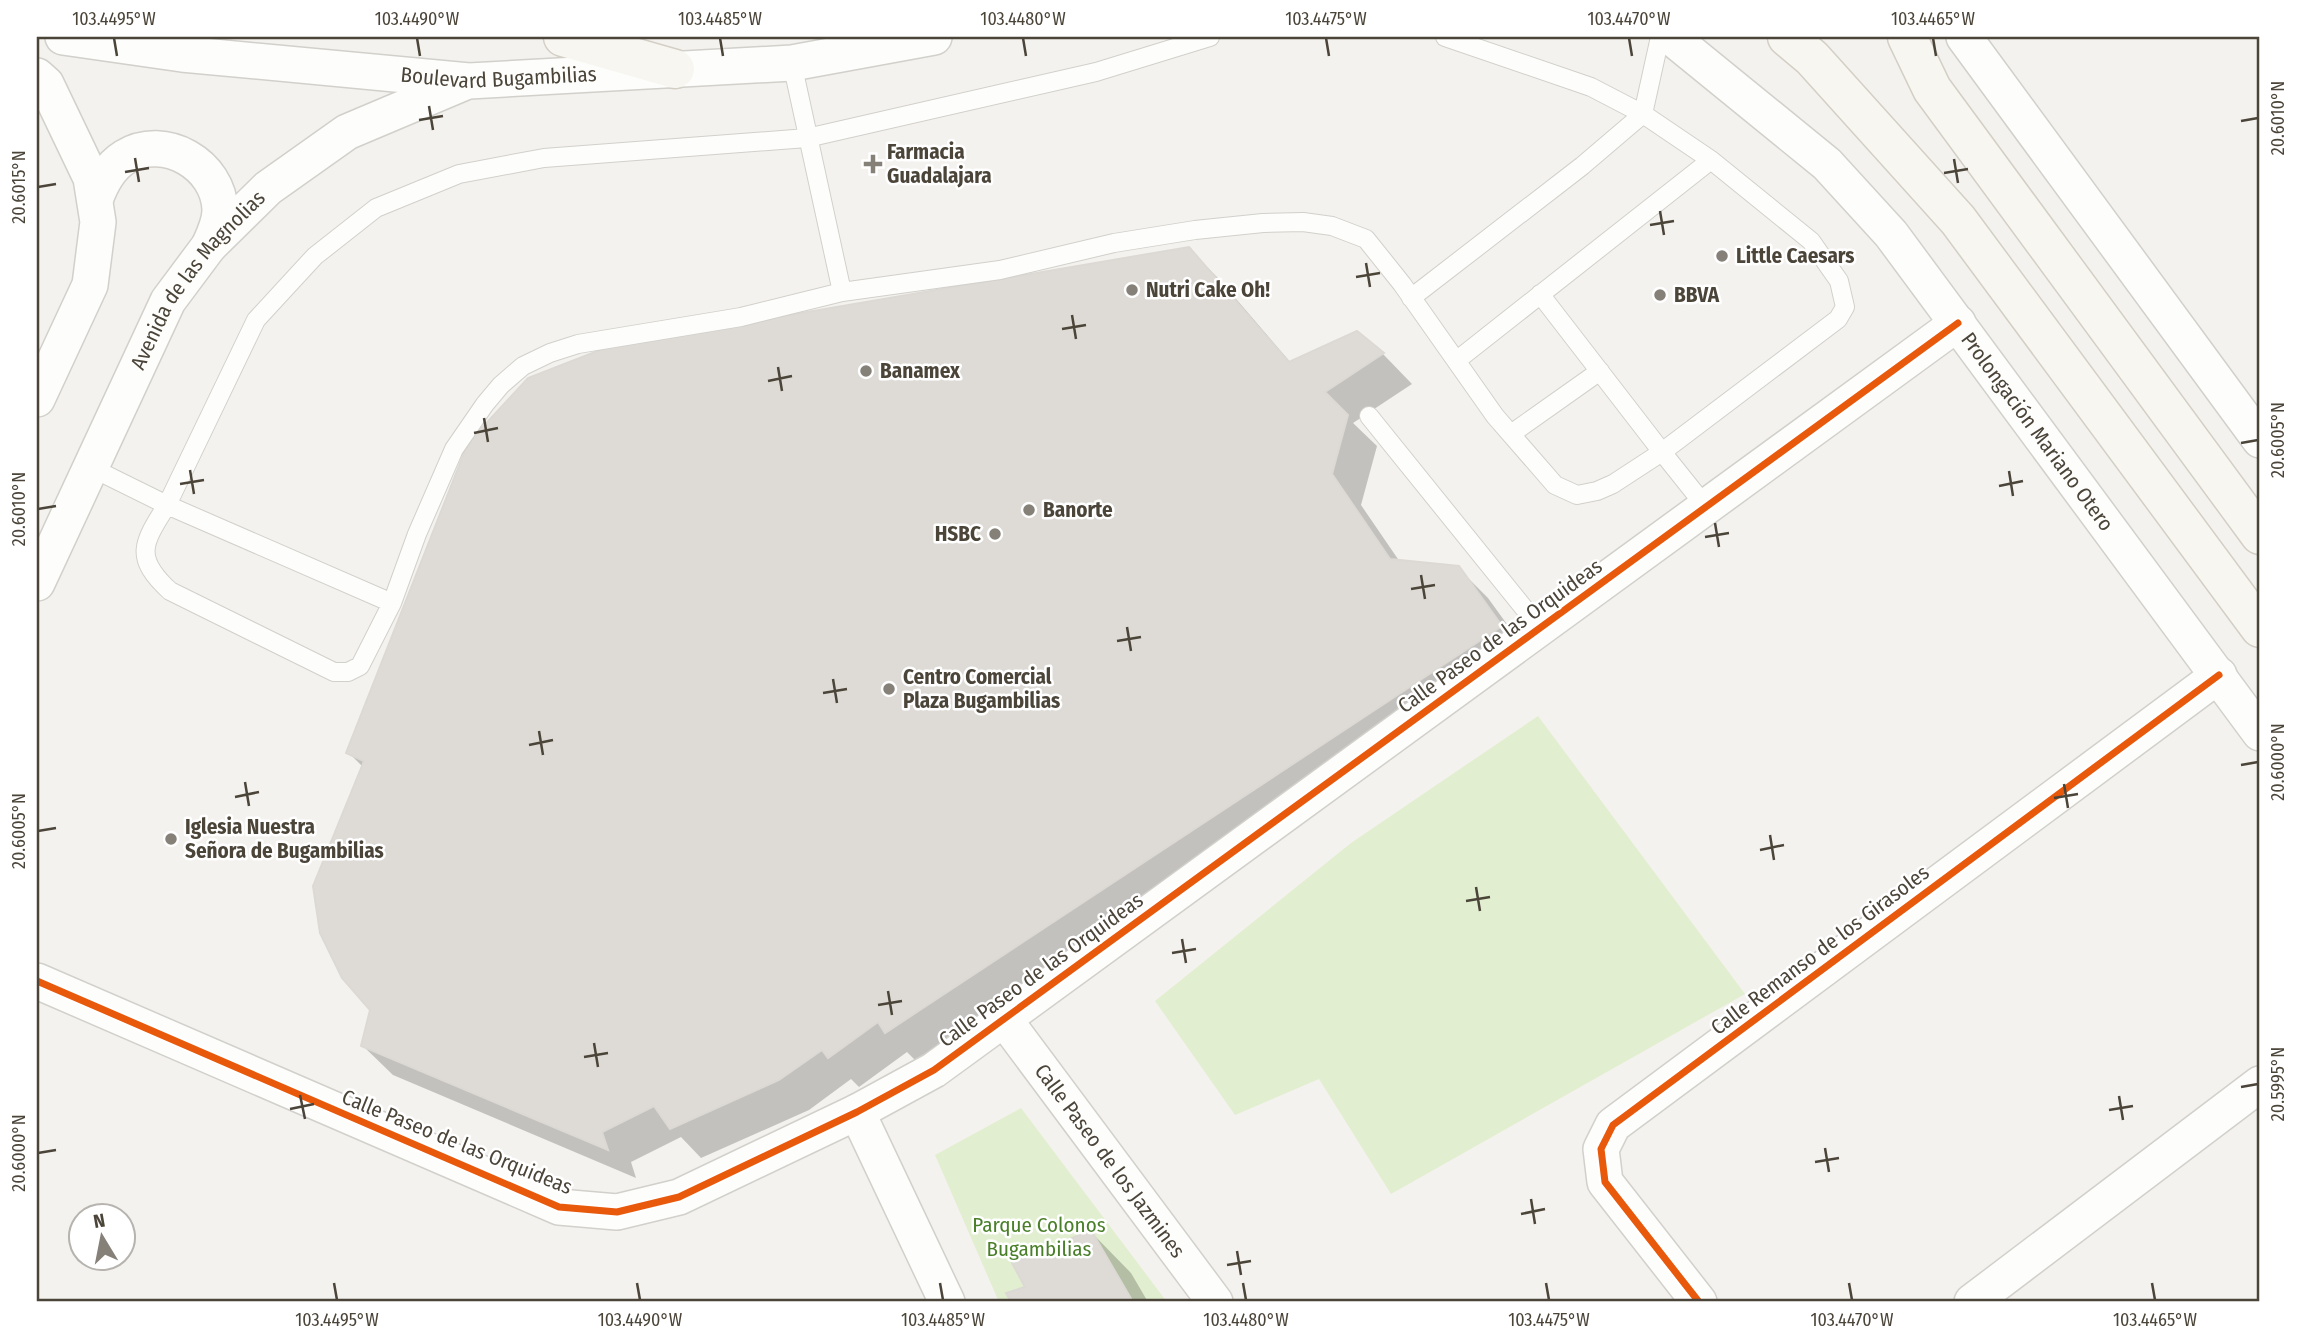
<svg xmlns="http://www.w3.org/2000/svg" width="2297" height="1339" viewBox="0 0 2297 1339" font-family="'Fira Sans Condensed',sans-serif">
	<style>
		.green { fill: #e1eecf }
		.shadow { fill: #0003 }
		.building { fill: #dedbd6; stroke: #dcd9d4; stroke-width: 2 }
		.lines { fill: none; stroke-linecap: round; stroke-linejoin: round }
		.lane-casing { stroke: #d2d0cb; stroke-width: 20 }
		.street-casing { stroke: #d2d0cb; stroke-width: 38 }
		.secondary-casing { stroke: #d3cfc5; stroke-width: 41 }
		.lane { stroke: #fdfdfc; stroke-width: 18 }
		.street { stroke: #fdfdfc; stroke-width: 35 }
		.secondary { stroke: #f7f6f1; stroke-width: 38 }
		.cycleway-casing { stroke: #fff; stroke-width: 11 }
		.cycleway { stroke: #e8590c; stroke-width: 7 }
		.ticks { fill: none; stroke: #4b4439; stroke-width: 2.5 }
		.poi-dot { fill: #868178; stroke: #fff; stroke-width: 2.5 }
		.labels { text-anchor: middle; dominant-baseline: central; stroke-width: 5; stroke-linejoin: round; paint-order: stroke }
		.street-label { font-size: 21px; fill: #4b4439; stroke: #fff }
		.poi-label { font-size: 21px; font-weight: bold; fill: #4b4439; stroke: #fff; text-anchor: start }
		.park-label { font-size: 21px; fill: #4a7f2a; stroke: #fff }
		.neatline { fill: none; stroke: #4b4439; stroke-width: 2.5 }
		.ticks-label { font-size: 18px; text-anchor: middle; fill: #4b4439 }
	</style>
	<rect width="100%" height="100%" fill="#f4f2ee"/>
	<path class="green" d="M1538,716L1745,994L1391,1194L1319,1079L1235,1115L1155,1001L1351,843Z
		M1021,1108L1167,1302H999L935,1155Z"/>
	<path class="shadow" d="M1189,249L1219,279L1291,363L1357,333L1383,354L1412,384L1353,423L1377,446L1361,505L1400,562L1458,568L1488,598L1530,656L916,1061L907,1052L859,1087L851,1079L809,1110L701,1158L681,1137L631,1162L636,1178L393,1075L363,1046L372,1009L363,767L348,752Z
		M1091,1232L1131,1273L1148,1302H1013L1009,1294L1027,1288Z"/>
	<path class="building" d="M1189,247L1289,362L1357,331L1384,353L1325,392L1348,415L1332,474L1390,559L1459,566L1502,626L885,1033L878,1022L828,1058L822,1050L779,1080L670,1129L654,1106L602,1132L608,1150L361,1046L370,1010L342,978L320,933L313,886L364,761L346,753L468,443L528,378L613,345Z
		M1091,1230L1133,1302H1011L1006,1293L1025,1287L1012,1263Z"/>
	<g class="lines">
		<g class="lane-casing">
			<path id="lane" d="M1445,37L1591,87L1643,114L1711,160L1811,241L1839,281L1845,307L1838,319L1662,452L1706,507
				M792,63L842,292
				M1411,298L1582,166L1643,114L1660,37
				M1456,361L1711,160
				M1369,416L1540,628
				M1511,434L1600,371
				M90,467L167,505L256,320L315,256L376,208L459,174L544,158L807,138L1096,72L1210,37
				M392,603L167,505C143,543 133,557 170,591L334,672H348L360,666L392,603L417,534L454,449L485,404L501,385L523,366L550,353L578,344L741,317L842,292L1000,270L1114,243L1195,230L1263,223L1303,222L1332,226L1366,239L1402,284L1495,416L1555,485L1577,495L1597,491L1613,484L1662,452L1540,294"/>
		</g>
		<g class="street-casing">
			<g id="street">
				<path id="s1" d="M63,37L182,54L469,81L792,63L934,37"/>
				<path id="s2" d="M1671,37L1827,164L1891,234L2260,733"/>
				<path d="M1964,37L2260,440"/>
				<path d="M37,76L46,84L91,178L98,222L90,285L37,399"/>
				<path d="M95,200C101,183 109,167 125,157C165,133 219,165 220,210C220,223 214,235 209,246"/>
				<path id="s3" d="M37,583L168,301L209,246L268,188L347,132L463,83"/>
				<path d="M37,981L559,1207L617,1212L679,1197L857,1112L934,1070L1958,323"/>
				<path id="s4" d="M1004,1019L1215,1302"/>
				<path d="M857,1112L947,1302"/>
				<path d="M1699,1302L1605,1182L1601,1149L1613,1125L2219,675"/>
				<path d="M1972,1302L2260,1084"/>
			</g>
		</g>
		<g class="secondary-casing">
			<path id="secondary" d="M563,37L675,69
				M1787,37L1812,58L1958,220L2260,628
				M1907,37L1932,89L2260,535"/>
		</g>
		<use href="#lane" class="lane"/>
		<use href="#street" class="street"/>
		<use href="#secondary" class="secondary"/>
		<g class="cycleway-casing">
			<path id="cycleway" d="M37,981L559,1207L617,1212L679,1197L857,1112L934,1070L1958,323
				M1699,1302L1605,1182L1601,1149L1613,1125L2219,675"/>
		</g>
		<use href="#cycleway" class="cycleway"/>
	</g>
	<path class="ticks" d="M114,38L117,56M417,38L420,56M720,38L723,56M1023,38L1026,56M1326,38L1329,56M1629,38L1632,56M1933,38L1936,56M429,106L433,130M419,120L443,116M2241,121L2258,118M135,158L139,182M1954,159L1958,183M125,172L149,168M1944,173L1968,169M38,187L56,184M1660,211L1664,235M1650,225L1674,221M1366,263L1370,287M1356,277L1380,273M1072,315L1076,339M1062,329L1086,325M778,367L782,391M768,381L792,376M484,418L488,442M474,433L498,428M2241,443L2258,440M190,470L194,494M2009,471L2013,496M180,484L204,480M1999,486L2023,481M38,509L56,506M1715,523L1719,547M1705,537L1729,533M1421,575L1425,599M1411,589L1435,585M1127,627L1131,651M1117,641L1141,637M833,679L837,703M823,693L847,689M539,731L543,755M529,745L553,740M2241,765L2258,762M245,782L249,806M2064,784L2068,808M235,797L259,792M2054,798L2078,794M38,831L56,828M1770,835L1774,860M1760,850L1784,845M1476,887L1480,911M1466,901L1490,897M1182,939L1186,963M1172,953L1196,949M888,991L892,1015M878,1005L902,1001M594,1043L598,1067M584,1057L608,1053M2241,1087L2258,1084M300,1095L305,1119M2119,1096L2123,1120M290,1109L314,1104M2109,1110L2133,1106M1825,1148L1829,1172M38,1153L56,1150M1815,1162L1839,1158M1531,1199L1535,1224M1521,1214L1545,1209M1237,1251L1241,1275M1227,1265L1251,1261M334,1283L337,1300M637,1283L640,1300M940,1283L943,1300M1243,1283L1246,1300M1546,1283L1549,1300M1849,1283L1852,1300M2152,1283L2155,1300"/>
	<g class="poi-dot">
		<path d="M869.5 153.5h7v7h7v7h-7v7h-7v-7h-7v-7h7z"/>
		<circle cx="1722" cy="256" r="7"/>
		<circle cx="1132" cy="290" r="7"/>
		<circle cx="1660" cy="295" r="7"/>
		<circle cx="866" cy="371" r="7"/>
		<circle cx="1029" cy="510" r="7"/>
		<circle cx="995" cy="534" r="7"/>
		<circle cx="889" cy="689" r="7"/>
		<circle cx="171" cy="839" r="7"/>
	</g>
	<g class="labels">
		<g class="street-label">
			<text stroke="none"><textPath href="#s1" startOffset="438">Boulevard Bugambilias</textPath></text>
			<text stroke="none"><textPath href="#s3" startOffset="345">Avenida de las Magnolias</textPath></text>
			<text stroke="none"><textPath href="#s2" startOffset="542">Prolongación Mariano Otero</textPath></text>
			<text transform="translate(1500 636) rotate(-36)">Calle Paseo de las Orquideas</text>
			<text transform="translate(1820 950) rotate(-37)">Calle Remanso de los Girasoles</text>
			<text transform="translate(1041 970) rotate(-36)">Calle Paseo de las Orquideas</text>
			<text transform="translate(457 1142) rotate(22)">Calle Paseo de las Orquideas</text>
			<text stroke="none"><textPath href="#s4" startOffset="177">Calle Paseo de los Jazmines</textPath></text>
		</g>
		<g class="poi-label">
			<text x="887" y="152">Farmacia<tspan x="887" dy="24">Guadalajara</tspan></text>
			<text x="1736" y="256">Little Caesars</text>
			<text x="1146" y="290">Nutri Cake Oh!</text>
			<text x="1674" y="295">BBVA</text>
			<text x="880" y="371">Banamex</text>
			<text x="1043" y="510">Banorte</text>
			<text x="981" y="534" text-anchor="end">HSBC</text>
			<text x="903" y="677">Centro Comercial<tspan x="903" dy="24">Plaza Bugambilias</tspan></text>
			<text x="185" y="827">Iglesia Nuestra<tspan x="185" dy="24">Señora de Bugambilias</tspan></text>
		</g>
		<g class="park-label">
			<text x="1039" y="1225">Parque Colonos<tspan x="1039" dy="24">Bugambilias</tspan></text>
		</g>
	</g>
	<rect width="2297" height="1339" fill="none" stroke="#ffffff" stroke-width="77"/>
	<g transform="translate(102 1237) rotate(350)"><circle r="33" fill="#ffffff" stroke="#b7b4b0" stroke-width="2"/>
	<path d="M0-5L12 26L0 18L-12 26Z" fill="#868178"/>
	<text y="-10" font-size="19" font-weight="bold" text-anchor="middle" fill="#4b4439">N</text>
	</g>
	<rect x="38" y="38" width="2220" height="1262" class="neatline"/>
	<g class="ticks-label">
		<text x="114" y="25">103.4495°W</text>
		<text x="417" y="25">103.4490°W</text>
		<text x="720" y="25">103.4485°W</text>
		<text x="1023" y="25">103.4480°W</text>
		<text x="1326" y="25">103.4475°W</text>
		<text x="1629" y="25">103.4470°W</text>
		<text x="1933" y="25">103.4465°W</text>
		<text transform="translate(2278 118) rotate(-90)" y="6">20.6010°N</text>
		<text transform="translate(19 187) rotate(-90)" y="6">20.6015°N</text>
		<text transform="translate(2278 440) rotate(-90)" y="6">20.6005°N</text>
		<text transform="translate(19 509) rotate(-90)" y="6">20.6010°N</text>
		<text transform="translate(2278 762) rotate(-90)" y="6">20.6000°N</text>
		<text transform="translate(19 831) rotate(-90)" y="6">20.6005°N</text>
		<text transform="translate(2278 1084) rotate(-90)" y="6">20.5995°N</text>
		<text transform="translate(19 1153) rotate(-90)" y="6">20.6000°N</text>
		<text x="337" y="1326">103.4495°W</text>
		<text x="640" y="1326">103.4490°W</text>
		<text x="943" y="1326">103.4485°W</text>
		<text x="1246" y="1326">103.4480°W</text>
		<text x="1549" y="1326">103.4475°W</text>
		<text x="1852" y="1326">103.4470°W</text>
		<text x="2155" y="1326">103.4465°W</text>
	</g>
</svg>
